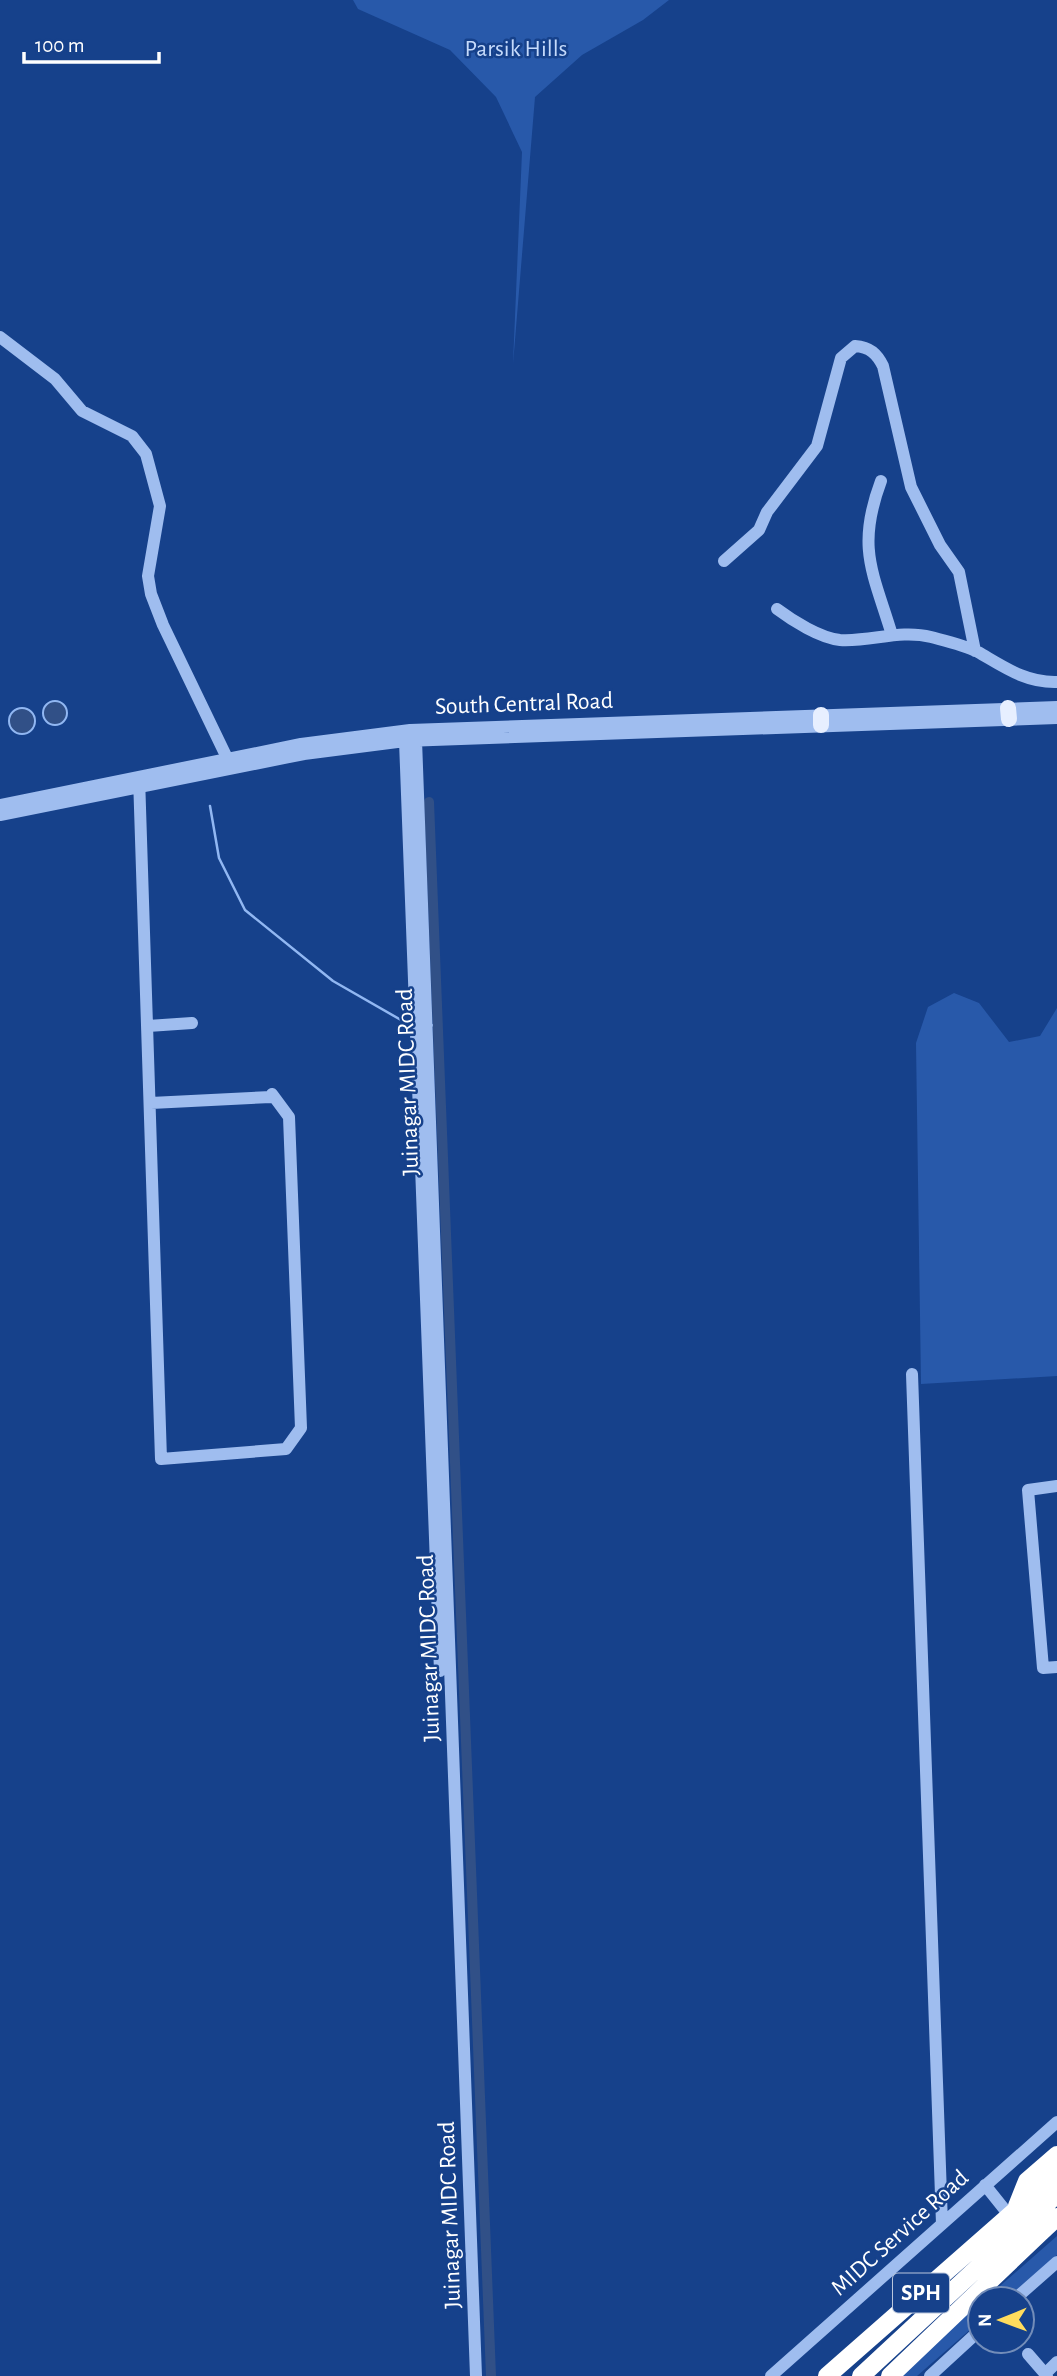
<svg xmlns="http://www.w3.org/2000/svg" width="1057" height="2376" viewBox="0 0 1057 2376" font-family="'Alegreya Sans',sans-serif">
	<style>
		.green { fill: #2859aa }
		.water { fill: #315087; stroke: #91b7f2; stroke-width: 2 }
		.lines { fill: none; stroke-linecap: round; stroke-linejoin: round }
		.stream { stroke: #91b7f2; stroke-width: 2.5 }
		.canal { stroke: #315087; stroke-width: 10 }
		.minor { stroke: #9fbdef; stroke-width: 12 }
		.major { stroke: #e7efff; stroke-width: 16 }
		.highway { stroke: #fff; stroke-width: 18 }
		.labels { text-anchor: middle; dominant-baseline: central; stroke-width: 5; stroke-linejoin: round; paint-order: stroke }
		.shield { fill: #16418b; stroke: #b9c6dc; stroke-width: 2 }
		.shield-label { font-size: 23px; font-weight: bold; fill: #fff }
		.park-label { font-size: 24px; fill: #c5dafb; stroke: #16418b }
		.street-label { font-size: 24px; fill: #fff; stroke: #16418b }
	</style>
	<rect width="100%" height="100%" fill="#16418b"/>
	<path class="green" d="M353,0H669L643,20L582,55L535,97L513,364L522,152L496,97L450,50L358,9Z
		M954,993L979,1003L1009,1042L1040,1036L1057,1008V1376L921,1384L916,1043L928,1007Z
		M1057,2236V2255L1006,2299H985Z
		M980,2303V2321L917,2376H897Z"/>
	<path class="water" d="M43 713a12 12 0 1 1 24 0a12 12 0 1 1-24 0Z
		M9 721a13 13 0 1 1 26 0a13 13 0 1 1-26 0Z"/>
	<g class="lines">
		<path class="stream" d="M210,806L219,858L245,910L333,981L401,1020L410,1021
			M431,1025L438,1026"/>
		<path class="canal" d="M429,802L491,2376"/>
		<path class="minor" d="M0,337L55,379L82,411L132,436L146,454L160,506L148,576L151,594L163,625L230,764
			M881,481C856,548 873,572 892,635
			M724,561L759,530L767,512L817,446L841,358L855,346C870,347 877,354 883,366L911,487L940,545L959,572L975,651
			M777,609C793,621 820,638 840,640C871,642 900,629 931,637C946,641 964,645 978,652C1004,667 1026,683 1057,682
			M410,730L416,740L476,2376
			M409,733L405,741L440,1671
			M139,777L161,1459L286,1449L301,1428L289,1117L272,1094L271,1097L151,1103
			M0,805L301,744L410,730L1057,707
			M0,815L304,754L405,741L1057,718
			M148,1026L192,1023
			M912,1374L942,2224
			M1057,1486L1028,1490L1043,1668L1057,1667
			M985,2185L1009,2215
			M1015,2299L1057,2262
			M1028,2354L1047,2376
			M1045,2374L1057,2362
			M771,2376L1057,2122
			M930,2376L980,2330"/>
		<path class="major" d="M1008,708L1009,719
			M821,725V715"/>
		<path class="highway" d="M1017,2206L1027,2181L1057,2155
			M1028,2237L1039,2234L1057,2217
			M827,2376L1057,2174
			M861,2376L1057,2194
			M890,2376L1039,2234"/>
	</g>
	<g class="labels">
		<rect class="shield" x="893" y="2273.5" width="56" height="39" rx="5"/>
		<g class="shield-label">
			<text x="921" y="2293">SPH</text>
		</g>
		<g class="park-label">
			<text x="516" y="49">Parsik Hills</text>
		</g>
		<g class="street-label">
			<text transform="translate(524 704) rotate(-2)">South Central Road</text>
			<text transform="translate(408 1082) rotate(-92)">Juinagar MIDC Road</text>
			<text transform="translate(429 1648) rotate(-92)">Juinagar MIDC Road</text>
			<text transform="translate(450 2215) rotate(-92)">Juinagar MIDC Road</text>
			<text transform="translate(900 2233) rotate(-42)">MIDC Service Road</text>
		</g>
	</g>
	<g transform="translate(1001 2320) rotate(269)"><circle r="33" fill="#16418b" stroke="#738db9" stroke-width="2"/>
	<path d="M0-5L12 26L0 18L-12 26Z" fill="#ffdc5d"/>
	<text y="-10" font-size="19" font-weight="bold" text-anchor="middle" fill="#ffffff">N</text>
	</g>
	<path d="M24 52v10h135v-10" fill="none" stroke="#ffffff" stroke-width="3.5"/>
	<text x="35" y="52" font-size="21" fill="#ffffff" stroke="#16418b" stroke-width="5" paint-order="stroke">100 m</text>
</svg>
